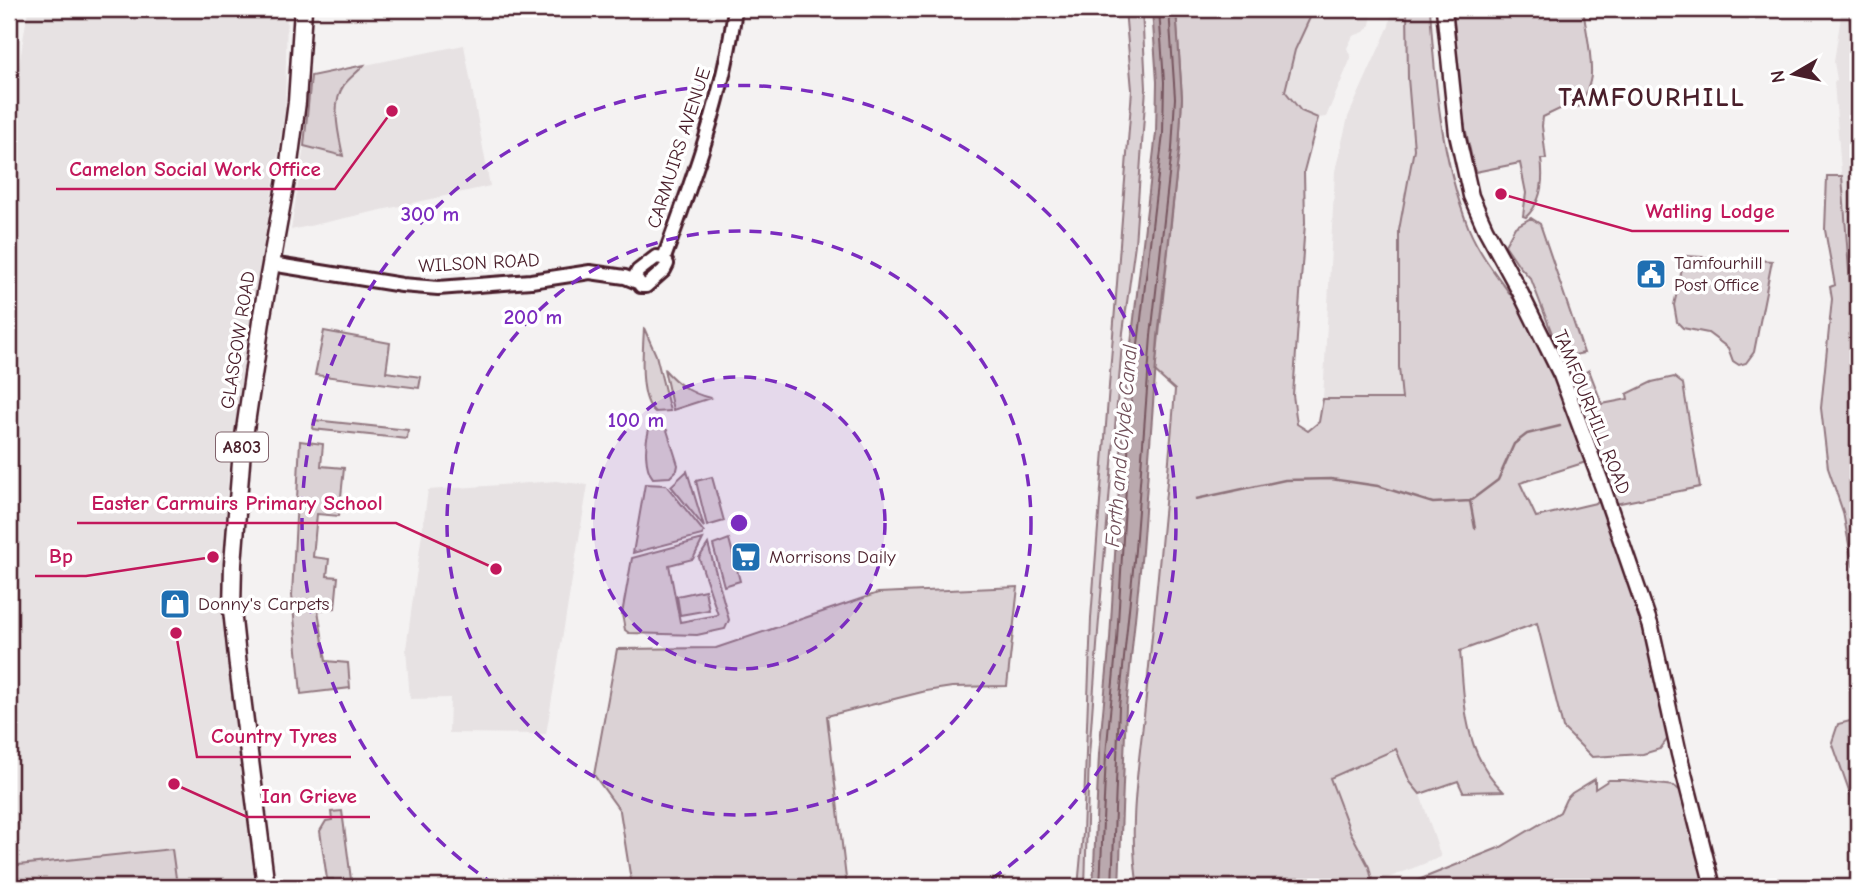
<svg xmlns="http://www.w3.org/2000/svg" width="1867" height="896" viewBox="0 0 1867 896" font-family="'Comic Neue',sans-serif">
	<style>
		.built { fill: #e7e2e3 }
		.green { fill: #dbd2d5; stroke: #927880; stroke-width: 2 }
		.water { fill: #baa9ae; stroke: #8d727a; stroke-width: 2 }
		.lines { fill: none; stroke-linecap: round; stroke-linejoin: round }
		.shore { stroke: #77565f; stroke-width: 2 }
		.stream { stroke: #8d727a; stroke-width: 2.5 }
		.tertiary-casing { stroke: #4a1f2b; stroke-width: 18 }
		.secondary-casing { stroke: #4a1f2b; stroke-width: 19 }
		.primary-casing { stroke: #4a1f2b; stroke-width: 21 }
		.tertiary { stroke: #fff; stroke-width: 12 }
		.secondary { stroke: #fff; stroke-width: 14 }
		.primary { stroke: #fff; stroke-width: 16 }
		.rail-casing { stroke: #4a1f2b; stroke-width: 5 }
		.rail { stroke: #fff; stroke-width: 2.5; stroke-dasharray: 8; stroke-linecap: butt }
		.ring { fill: none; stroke: #7b2cbf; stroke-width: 3.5; stroke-dasharray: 12 9 }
		.labels { text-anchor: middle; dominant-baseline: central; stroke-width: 7; stroke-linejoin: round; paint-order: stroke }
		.shield { fill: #fff; stroke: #80626b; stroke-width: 2 }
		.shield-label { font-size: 18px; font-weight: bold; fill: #4a1f2b }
		.street-label { font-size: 19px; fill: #4a1f2b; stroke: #fff }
		.poi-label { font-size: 19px; fill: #4a1f2b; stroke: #fff; text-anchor: start }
		.water-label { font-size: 21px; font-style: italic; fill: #714f59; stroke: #fff }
		.district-label { font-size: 26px; font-weight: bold; letter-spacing: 2px; fill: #4a1f2b; stroke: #fff }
		.centre { fill: #7b2cbf; stroke: #fff; stroke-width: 3.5 }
		.ring-label { font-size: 21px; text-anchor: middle; font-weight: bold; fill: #7b2cbf; stroke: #fff; stroke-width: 7; stroke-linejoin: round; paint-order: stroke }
		.leader { fill: none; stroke: #c2185b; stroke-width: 2.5 }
		.callout-dot { fill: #c2185b; stroke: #fff; stroke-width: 2.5 }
		.callout-label { font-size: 21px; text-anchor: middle; font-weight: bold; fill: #c2185b; stroke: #fff; stroke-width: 7; stroke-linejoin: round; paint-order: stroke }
	</style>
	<rect width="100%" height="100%" fill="#f4f2f2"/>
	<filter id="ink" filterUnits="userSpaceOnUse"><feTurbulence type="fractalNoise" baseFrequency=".0143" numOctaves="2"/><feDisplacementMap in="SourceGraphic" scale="14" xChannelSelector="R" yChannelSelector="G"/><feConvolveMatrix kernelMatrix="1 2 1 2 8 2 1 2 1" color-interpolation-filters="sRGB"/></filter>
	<g filter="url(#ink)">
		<path class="built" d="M28,9H287L285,110L229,465L223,564L224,615L255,887H174L176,878L9,866V130Z
			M1314,9H1373L1370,25L1364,32L1353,36L1347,48L1351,58L1326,117L1318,118L1301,111L1285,91L1295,50Z
			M1392,9H1407L1408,78L1414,149L1399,230V367L1402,399H1323L1335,171L1348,117L1389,26Z
			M1842,9H1858V341L1850,285L1834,82L1837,80L1834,62Z
			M464,45L490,186L291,230L304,146L311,76Z
			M556,481L588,485L546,734L449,733L450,698L410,699L406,649L428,490Z
			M1396,749L1410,782L1420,794L1441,857L1373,884L1369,867L1350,831L1329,778Z"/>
		<path class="green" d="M1125,9H1142L1146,88L1135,244L1123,332L1098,632L1089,756L1085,887H1078L1083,833L1091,618L1132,90Z
			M1176,9H1314L1295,50L1285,91L1301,111L1318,118L1304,171L1305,223L1293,395L1297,424L1308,431L1319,422L1323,399H1402L1399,367V230L1414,149L1408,78L1407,9H1430C1435,84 1441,158 1469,229C1482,260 1506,286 1524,314C1552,360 1568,412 1586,462L1520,483L1536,517L1600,502C1627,578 1657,656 1669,737L1660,749L1643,754L1592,757L1563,728L1537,623L1460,651C1465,704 1463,752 1503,791L1463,792L1458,781L1420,794L1410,782L1396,749L1330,778L1350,831L1369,867L1373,884L1365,887H1138C1127,825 1140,759 1146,697C1156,594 1167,492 1175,390L1155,372L1179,149L1182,98Z
			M1453,9H1583C1586,31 1592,53 1591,74C1591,85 1584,94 1583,106L1576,107L1570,104L1543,117L1542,126L1546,159H1541C1544,180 1542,202 1526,217L1523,216L1526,193L1520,163L1475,172L1462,114Z
			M364,65C358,72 349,78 344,85C330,105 339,135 343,156L304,146L311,76Z
			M1827,176H1842L1850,285L1858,341V568L1853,566L1843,512L1828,468L1821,408L1832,299L1830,287L1835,285L1825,230Z
			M1531,218L1540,224L1584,353L1574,355L1558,349L1531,279L1520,267L1505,245L1515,227Z
			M1685,256L1772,261L1754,352L1746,363L1739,365L1733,361L1728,348L1708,333L1683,328L1677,322L1674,305Z
			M644,328L656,355L670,411L655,412C638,399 643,349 644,328Z
			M324,331L390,343L386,372L421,377L419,388L315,375Z
			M664,369C677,384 690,393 710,398L673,410Z
			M1589,370L1602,404L1628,399L1627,394L1652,382L1674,377L1683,384L1700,487L1615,504L1576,390L1574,380Z
			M314,420L408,430L407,439L313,429Z
			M659,424L667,430L678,465L677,470L670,477L653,478C644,468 645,443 649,429Z
			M300,441L323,444L321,466L344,468L339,516L317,514L313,557L329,559L327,576L338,577L335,608L318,610L326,661L348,663L350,688L301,694L292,595Z
			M687,471L704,527L671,486Z
			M712,477L724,521L707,526L696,481Z
			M645,484L666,485L704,532L702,535L633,553Z
			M703,539L693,559L669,565L680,622L718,615L699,558L708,544L729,620L725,629L697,635L629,633L625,630L622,614L632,558Z
			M729,539L740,581L724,586L713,545Z
			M1018,587L1007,686L952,687L926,691L827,716L847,887H632L620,811L594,775L617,649L716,648L878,593Z
			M705,590L709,610L680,615L677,596Z
			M1858,719V816L1832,742L1838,724Z
			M1595,779V789L1609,780H1624L1674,786L1686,795L1707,887H1401L1501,847L1560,812L1566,799L1572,793Z
			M342,811L352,887H334L333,879H327L320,831L326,821L332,820L331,812Z
			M172,849L176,878L174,887H18L9,870V866Z"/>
		<path class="water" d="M1152,9H1176L1182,98L1179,149L1158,337L1142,551L1126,707L1119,887H1093L1099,754L1110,639L1124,403L1156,133L1157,82Z"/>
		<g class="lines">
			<path class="shore" d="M1100,887L1106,755L1117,640L1131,403L1163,134L1164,82L1159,9
				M1112,887L1119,707L1135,550L1151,336L1172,149L1175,98L1169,9"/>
			<path class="stream" d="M1196,499L1285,480L1331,479L1378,486L1433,503L1470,501L1498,480L1514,444L1527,434L1560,426
				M1470,501L1475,528"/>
			<g class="tertiary-casing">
				<path id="tertiary" d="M656,257L664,258L667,264L664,270L646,286H641L635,276L638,271Z
					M664,258C694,177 724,95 735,9
					M271,264L402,285L438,288L531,281L590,272L625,277L637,282"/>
			</g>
			<g class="secondary-casing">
				<path id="secondary" d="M1444,9L1457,134L1471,196L1485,228L1520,292L1561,375L1602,485L1651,627L1679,754L1713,887"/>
			</g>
			<g class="primary-casing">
				<path id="primary" d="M266,887L238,666L232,610L233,564L242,450L262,315L289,163L297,102L303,9"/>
			</g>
			<use href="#tertiary" class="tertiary"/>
			<use href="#secondary" class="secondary"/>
			<use href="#primary" class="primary"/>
			<g class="rail-casing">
				<path id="rail" d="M1851,9L1858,99
					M9,54L16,9
					M9,883L11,887"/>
			</g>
			<use href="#rail" class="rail"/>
		</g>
	</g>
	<circle cx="739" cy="523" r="146" fill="#7b2cbf" fill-opacity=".12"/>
	<g class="ring">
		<circle cx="739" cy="523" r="146"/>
		<circle cx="739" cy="523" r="292"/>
		<path d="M495 885A437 437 0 1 1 983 885"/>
	</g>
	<defs>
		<g id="civic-square" transform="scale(1.575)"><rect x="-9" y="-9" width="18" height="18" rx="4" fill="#1f6fb2" stroke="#fff"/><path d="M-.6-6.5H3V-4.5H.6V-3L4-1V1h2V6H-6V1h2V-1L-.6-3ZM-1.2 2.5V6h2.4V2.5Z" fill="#fff"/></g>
		<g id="supermarket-square" transform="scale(1.575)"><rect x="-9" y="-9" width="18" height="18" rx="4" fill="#1f6fb2" stroke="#fff"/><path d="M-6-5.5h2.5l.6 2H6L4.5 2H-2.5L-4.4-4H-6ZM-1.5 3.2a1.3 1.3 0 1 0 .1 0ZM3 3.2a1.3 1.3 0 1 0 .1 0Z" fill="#fff"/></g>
		<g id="shop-square" transform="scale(1.575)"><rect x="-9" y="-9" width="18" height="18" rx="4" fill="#1f6fb2" stroke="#fff"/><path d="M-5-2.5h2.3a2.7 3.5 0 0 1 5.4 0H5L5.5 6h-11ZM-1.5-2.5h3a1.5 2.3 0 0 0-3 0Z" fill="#fff"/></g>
	</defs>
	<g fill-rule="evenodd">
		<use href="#civic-square" x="1651" y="274"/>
		<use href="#supermarket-square" x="746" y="557"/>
		<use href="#shop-square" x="175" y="604"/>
	</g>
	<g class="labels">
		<rect class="shield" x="216" y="432.5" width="52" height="29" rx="5"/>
		<g class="shield-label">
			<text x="242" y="447">A803</text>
		</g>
		<g class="street-label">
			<text transform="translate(679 148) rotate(-72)">CARMUIRS AVENUE</text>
			<text transform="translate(479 263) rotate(-3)">WILSON ROAD</text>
			<text transform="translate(238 340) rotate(-81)">GLASGOW ROAD</text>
			<text transform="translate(1592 412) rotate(68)">TAMFOURHILL ROAD</text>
		</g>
		<g class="poi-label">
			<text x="1674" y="263">Tamfourhill<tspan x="1674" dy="22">Post Office</tspan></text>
			<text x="769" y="557">Morrisons Daily</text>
			<text x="198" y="604">Donny's Carpets</text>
		</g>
		<g class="water-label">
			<text transform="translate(1121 446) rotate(-85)">Forth and Clyde Canal</text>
		</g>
		<g class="district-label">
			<text x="1652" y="98">TAMFOURHILL</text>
		</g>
	</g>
	<circle cx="739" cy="523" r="10" class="centre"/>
	<g class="ring-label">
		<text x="430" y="221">300 m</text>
		<text x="533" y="324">200 m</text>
		<text x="636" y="427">100 m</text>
	</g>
	<path class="leader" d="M392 111L335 189H56M1501 194L1632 231H1789M496 569L396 523H77M213 557L86 576H35M176 633L197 757H351M174 784L247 817H370"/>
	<g class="callout-dot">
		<circle cx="392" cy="111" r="7"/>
		<circle cx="1501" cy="194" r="7"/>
		<circle cx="496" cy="569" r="7"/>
		<circle cx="213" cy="557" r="7"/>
		<circle cx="176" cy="633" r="7"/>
		<circle cx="174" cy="784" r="7"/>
	</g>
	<g class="callout-label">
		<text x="195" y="176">Camelon Social Work Office</text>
		<text x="1710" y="218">Watling Lodge</text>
		<text x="237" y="510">Easter Carmuirs Primary School</text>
		<text x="61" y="563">Bp</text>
		<text x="274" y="743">Country Tyres</text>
		<text x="309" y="803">Ian Grieve</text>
	</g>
	<rect width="1867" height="896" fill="none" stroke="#fff" stroke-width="35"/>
	<rect x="18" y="18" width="1832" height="861" fill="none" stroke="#4a1f2b" stroke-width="2.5" filter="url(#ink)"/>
	<g transform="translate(1794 74) rotate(261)" stroke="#ffffff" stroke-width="5" paint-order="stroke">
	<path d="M0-5L12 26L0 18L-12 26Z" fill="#4a1f2b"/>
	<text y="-10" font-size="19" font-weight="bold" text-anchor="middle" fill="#4a1f2b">N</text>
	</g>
</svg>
